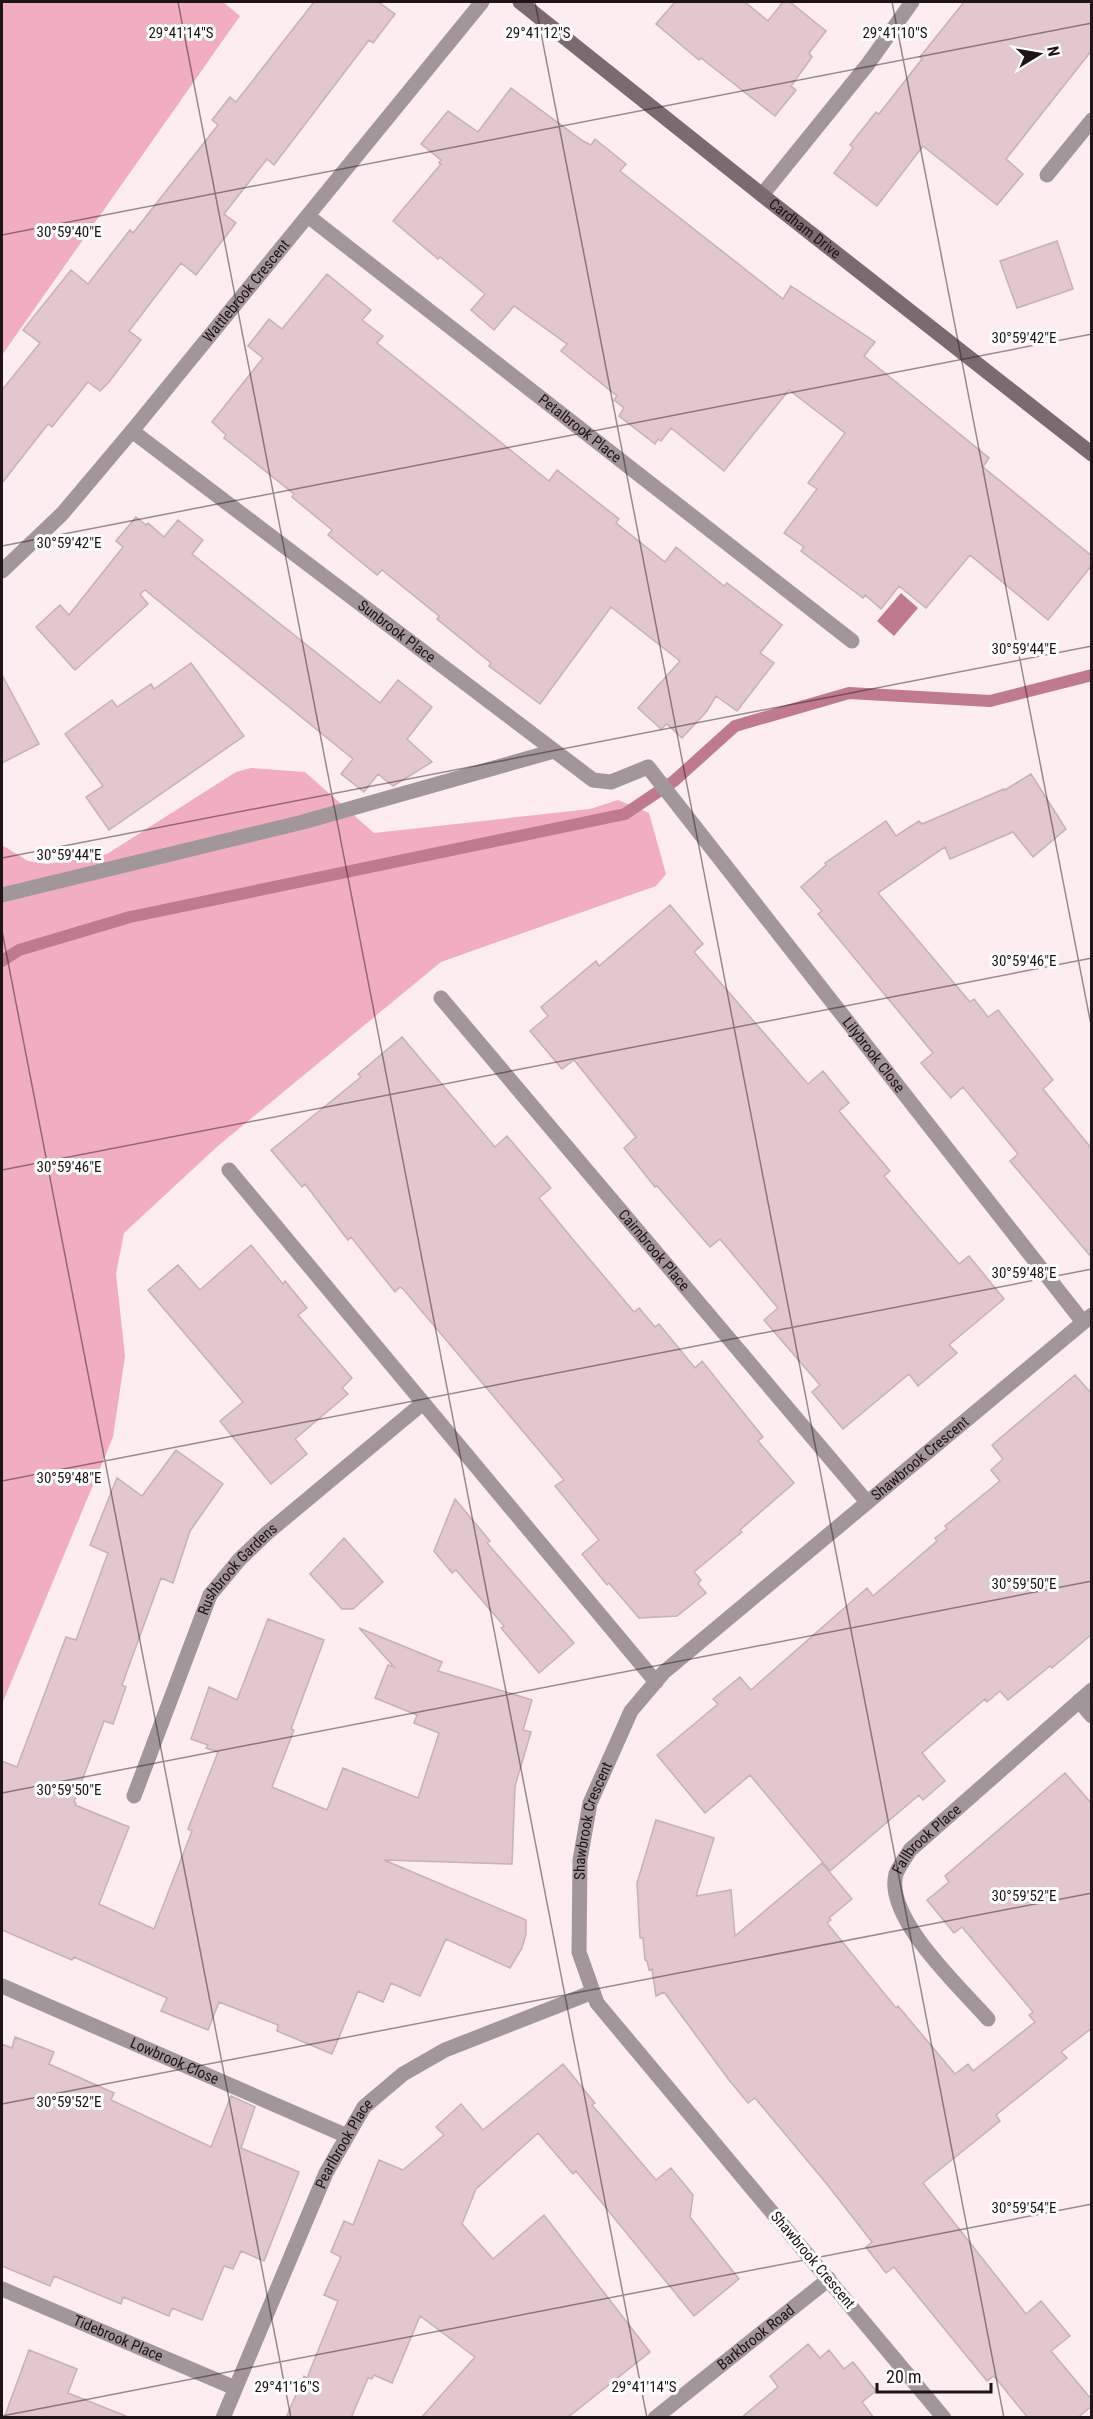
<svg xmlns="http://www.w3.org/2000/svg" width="1093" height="2419" viewBox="0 0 1093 2419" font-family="'Roboto Condensed',sans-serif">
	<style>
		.green { fill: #f2aec1 }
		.water { fill: #c07a8f }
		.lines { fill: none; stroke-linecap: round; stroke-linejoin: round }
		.stream { stroke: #c07a8f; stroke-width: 12 }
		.building { fill: #e2c7ce; stroke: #c9afb6; stroke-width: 1.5 }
		.street { stroke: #a19699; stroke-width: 15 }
		.secondary { stroke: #7b6a6f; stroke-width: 15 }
		.ticks { fill: none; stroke: #1e1417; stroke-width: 1.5; stroke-opacity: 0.45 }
		.labels { text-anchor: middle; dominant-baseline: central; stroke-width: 6; stroke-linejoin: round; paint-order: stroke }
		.street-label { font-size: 15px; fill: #1e1417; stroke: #fefefe }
		.ticks-label { font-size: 15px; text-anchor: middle; fill: #1e1417; stroke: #fefefe; stroke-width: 6; stroke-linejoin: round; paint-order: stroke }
	</style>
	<rect width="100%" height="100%" fill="#fdecf0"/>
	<path class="green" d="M2,2H223L240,16L2,355Z
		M251,768L305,772L374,833L590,809L618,800L649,813L666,874L656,886L441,962L219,1145L124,1233L116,1274L125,1356L113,1437L2,1704V845L28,861L47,864L107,854L236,772Z"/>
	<path class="water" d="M901,593L918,608L894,636L877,621Z"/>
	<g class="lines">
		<path class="stream" d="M2,961L19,950L130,917L625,814L674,781L735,726L849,693L990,701L1092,675"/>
	</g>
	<path class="building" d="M314,2H378L395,14L373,43L369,40L274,165L267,159L224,214L236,223L196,275L181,263L129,331L141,340L109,382L100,391L88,382L52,427L48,424L2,483V390L40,343L23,330L71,270L88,284L130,230L133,233L218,125L212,120L230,97L236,102Z
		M675,2H745L768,21L783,2H790L826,31L809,53L812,57L791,86L796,90L775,116L701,58L699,60L656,24Z
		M964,2H1092V50L1006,159L1023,174L997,205L923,146L877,206L834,173L853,148L850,145L876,112L879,114L922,59L920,57Z
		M511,88L583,141L591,145L595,139L626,164L620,171L783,299L791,286L875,342L864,356L989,458L983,467L1092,556V565L1048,620L970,555L926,608L899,586L881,609L865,595L863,598L801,551L804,547L784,533L817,489L808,483L845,433L789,390L724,471L671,428L661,441L658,439L655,444L619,416L624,408L614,400L617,396L561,351L567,344L514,306L494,330L471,310L485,294L440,257L438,259L393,221L441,164L439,163L441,160L421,144L448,111L478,132Z
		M1057,241L1073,289L1017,308L1000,261Z
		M327,274L371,310L362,320L383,336L377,343L549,481L557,470L619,519L616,523L665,562L676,547L724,586L727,583L782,625L760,653L774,663L737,711L716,696L707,711L682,738L667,724L661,729L638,708L680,661L611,607L540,704L489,666L491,663L437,619L439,616L382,570L377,575L328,535L332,530L292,497L294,494L224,438L226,435L212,422L263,358L248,346L269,319L282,329Z
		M136,517L146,525L148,523L164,537L178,520L203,540L192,554L380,703L398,680L432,707L407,739L432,762L393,786L378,774L364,792L341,774L353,759L145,590L140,594L148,604L75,670L36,627L60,605L69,615L123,547L116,541Z
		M191,663L244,736L109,830L86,797L103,786L65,734L112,700L117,707L151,684L154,689Z
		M2,675L39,744L2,763Z
		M1031,774L1066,829L1033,857L1013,832L950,859L945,847L878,893L970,1002L974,999L988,1017L998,1010L1053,1080L1043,1089L1092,1149V1258L1010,1161L1018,1154L963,1087L951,1098L921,1063L933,1053L818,914L822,911L801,887L826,865L825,863L886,821L896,836L919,821L922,824L1004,789L1005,790Z
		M670,905L703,944L694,952L808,1084L823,1071L849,1103L839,1111L890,1171L884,1176L959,1264L969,1256L1004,1299L949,1345L957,1353L918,1386L909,1374L843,1429L812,1392L820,1385L764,1320L778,1308L720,1239L710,1247L657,1186L655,1187L624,1148L636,1137L574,1060L562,1069L530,1031L548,1016L541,1007L596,961L599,966Z
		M402,1037L495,1147L507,1136L551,1188L539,1198L575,1242L634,1312L639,1308L655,1327L659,1324L695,1368L702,1361L763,1437L758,1441L794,1483L740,1530L742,1532L694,1572L701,1580L698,1584L706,1593L677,1616L639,1618L609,1583L607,1585L582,1554L599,1540L555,1486L564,1480L404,1290L400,1287L395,1292L351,1237L348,1240L305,1184L302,1187L271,1150L361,1077L358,1074Z
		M251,1245L283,1284L285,1281L307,1308L298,1315L352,1378L342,1388L348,1394L295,1439L307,1454L271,1484L220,1421L243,1402L148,1290L178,1265L200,1290Z
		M1075,1375L1092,1394V1634L1052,1668L1050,1666L1008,1700L1000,1691L987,1702L985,1699L922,1753L945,1781L923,1800L919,1795L830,1871L750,1775L705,1813L657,1755L718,1704L713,1699L740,1677L751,1690L867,1588L873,1596L937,1541L935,1538L947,1529L945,1526L1000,1481L991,1470L1003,1459L992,1445Z
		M176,1450L223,1484L190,1531L173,1583L161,1578L122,1685L126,1687L113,1724L104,1721L74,1802L76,1803L75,1805L129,1827L99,1904L154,1929L192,1831L188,1829L218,1752L206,1748L208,1745L191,1739L209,1687L237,1700L268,1619L324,1640L291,1729L294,1730L272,1787L327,1810L343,1768L418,1798L439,1733L414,1723L417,1715L375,1698L388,1665L394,1667L359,1628L442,1662L438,1671L532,1700L523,1730L531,1732L515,1786L512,1864L384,1860L526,1920V1934L522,1948L510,1968L446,1939L420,1996L391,1983L383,2002L358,1991L332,2054L277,2031L278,2025L219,2002L208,2030L161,2011L167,1998L74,1957L72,1960L2,1930V1761L17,1767L66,1637L76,1640L108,1553L90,1545L117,1478L142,1496Z
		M455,1499L490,1541L487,1543L574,1643L539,1673L501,1628L504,1626L456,1570L452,1573L434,1551Z
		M344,1538L383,1582L353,1609H342L310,1574Z
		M1065,1773L1092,1804V2028L1061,2052L1067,2058L996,2115L1000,2121L923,2183L1026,2314L1041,2301L1070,2336L1051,2351L1092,2400V2406L1077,2418H1028L994,2376L987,2381L894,2267L886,2273L866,2247L872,2242L826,2183L755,2098L748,2103L729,2080L664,1992L656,1996L652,1969L649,1970L647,1961L645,1960L643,1938H640L637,1883L656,1820L714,1838L696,1896L731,1890L735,1936L822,1863L852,1899L829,1918L831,1920L827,1923L896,2008L898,2006L955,2074L968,2064L973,2071L1035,2022L1029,2015L1033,2012L962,1927L954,1933L927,1900L949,1882L945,1876Z
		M15,2037L54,2052L49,2064L114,2093L111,2100L211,2147L231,2096L255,2107L241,2148L299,2172L264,2261L241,2251L233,2269L224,2266L202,2320L172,2308L169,2316L123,2297L121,2304L54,2276L50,2286L2,2266V2044L12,2048Z
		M563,2064L595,2103L592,2105L656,2180L671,2168L693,2195L690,2217L739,2279L694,2316L576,2171L573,2174L538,2133L476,2189L462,2224L493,2259L544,2215L650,2352L567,2418H421L475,2357L420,2316L392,2383L374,2375L372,2379L368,2378L351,2418H286L304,2376L307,2378L338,2301L324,2295L341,2257L331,2252L344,2221L353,2225L379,2160L403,2170L444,2135L436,2127L461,2104L483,2130Z
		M808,2344L820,2358L829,2350L844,2369L853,2362L876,2391L862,2402L874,2418H741L778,2387L770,2376Z
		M29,2350L77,2369L68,2393L126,2416V2418H4Z"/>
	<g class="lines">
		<g class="street">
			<path d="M1047,175L1092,120"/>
			<path d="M762,195L868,64L912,2"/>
			<path id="s1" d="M308,216L852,641"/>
			<path id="s2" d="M132,431L593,780L611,782L648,767L1083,1322"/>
			<path id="s3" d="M2,571L62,514L132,431L482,2"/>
			<path d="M2,895L303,822L554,751"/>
			<path id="s4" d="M441,998L867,1502"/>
			<path d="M229,1170L656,1682"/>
			<path d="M1079,1701L1092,1716"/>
			<path id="s5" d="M134,1796L210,1595L239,1560L267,1533L423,1403"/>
			<path id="s6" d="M2,1986L347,2136"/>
			<path id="s7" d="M988,2019C961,1988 884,1918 896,1874C899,1866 906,1857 910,1850L1092,1690"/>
			<path id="s8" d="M2,2289L235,2388"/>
			<path id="s9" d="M223,2418L326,2173L364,2107L403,2074L445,2050L593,1992"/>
			<path id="s10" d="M655,2418L829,2279"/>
			<path id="s11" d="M944,2418L597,2003L579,1952L580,1860L590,1803L631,1711L664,1672L1092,1315"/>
		</g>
		<path class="secondary" id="s12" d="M520,2L762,195L1092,454"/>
	</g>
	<path class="ticks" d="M178,2L647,2418M535,2L1004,2418M892,2L1092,1030M2,235L1092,23M2,546L1092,334M2,858L1092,646M2,931L291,2418M2,1170L1092,958M2,1481L1092,1269M2,1793L1092,1581M2,2104L1092,1893M2,2416L1092,2204"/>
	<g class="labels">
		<g class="street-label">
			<text stroke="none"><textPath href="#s12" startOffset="364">Cardham Drive</textPath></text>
			<text stroke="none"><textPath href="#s3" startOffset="372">Wattlebrook Crescent</textPath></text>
			<text stroke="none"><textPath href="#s1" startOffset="345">Petalbrook Place</textPath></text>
			<text stroke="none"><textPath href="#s2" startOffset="332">Sunbrook Place</textPath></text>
			<text stroke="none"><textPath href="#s2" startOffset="1002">Lilybrook Close</textPath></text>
			<text stroke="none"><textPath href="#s4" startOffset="330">Cairnbrook Place</textPath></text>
			<text stroke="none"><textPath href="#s11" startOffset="1230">Shawbrook Crescent</textPath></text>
			<text stroke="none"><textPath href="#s5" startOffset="252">Rushbrook Gardens</textPath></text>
			<text stroke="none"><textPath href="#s11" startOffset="728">Shawbrook Crescent</textPath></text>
			<text stroke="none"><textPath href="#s7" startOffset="224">Fallbrook Place</textPath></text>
			<text stroke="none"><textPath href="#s6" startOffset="188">Lowbrook Close</textPath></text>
			<text stroke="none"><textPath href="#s9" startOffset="300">Pearlbrook Place</textPath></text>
			<text transform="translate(813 2260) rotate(50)">Shawbrook Crescent</text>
			<text stroke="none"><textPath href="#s10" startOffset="129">Barkbrook Road</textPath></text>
			<text stroke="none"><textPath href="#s8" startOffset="126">Tidebrook Place</textPath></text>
		</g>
	</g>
	<g class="ticks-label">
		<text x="181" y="38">29°41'14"S</text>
		<text x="538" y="38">29°41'12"S</text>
		<text x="895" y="38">29°41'10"S</text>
		<text x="69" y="237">30°59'40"E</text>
		<text x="1024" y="343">30°59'42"E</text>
		<text x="69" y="548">30°59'42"E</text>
		<text x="1024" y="654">30°59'44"E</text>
		<text x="69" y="860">30°59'44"E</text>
		<text x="1024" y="966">30°59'46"E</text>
		<text x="69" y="1172">30°59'46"E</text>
		<text x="1024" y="1278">30°59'48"E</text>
		<text x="69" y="1483">30°59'48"E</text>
		<text x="1024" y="1589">30°59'50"E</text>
		<text x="69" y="1795">30°59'50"E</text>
		<text x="1024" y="1901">30°59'52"E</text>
		<text x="69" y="2107">30°59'52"E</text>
		<text x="1024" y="2213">30°59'54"E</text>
		<text x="287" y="2392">29°41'16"S</text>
		<text x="644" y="2392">29°41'14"S</text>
	</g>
	<rect width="1093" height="2419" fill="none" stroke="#1e1417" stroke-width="6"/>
	<g transform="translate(1039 54) rotate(79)" stroke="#fefefe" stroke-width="4.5" paint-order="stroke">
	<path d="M0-4.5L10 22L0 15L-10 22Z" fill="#1e1417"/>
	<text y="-9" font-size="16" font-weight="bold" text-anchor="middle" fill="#1e1417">N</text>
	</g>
	<path d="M877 2383v9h114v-9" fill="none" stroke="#1e1417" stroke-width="3"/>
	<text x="886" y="2383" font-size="18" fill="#1e1417" stroke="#fefefe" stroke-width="4.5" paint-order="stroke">20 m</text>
</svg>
